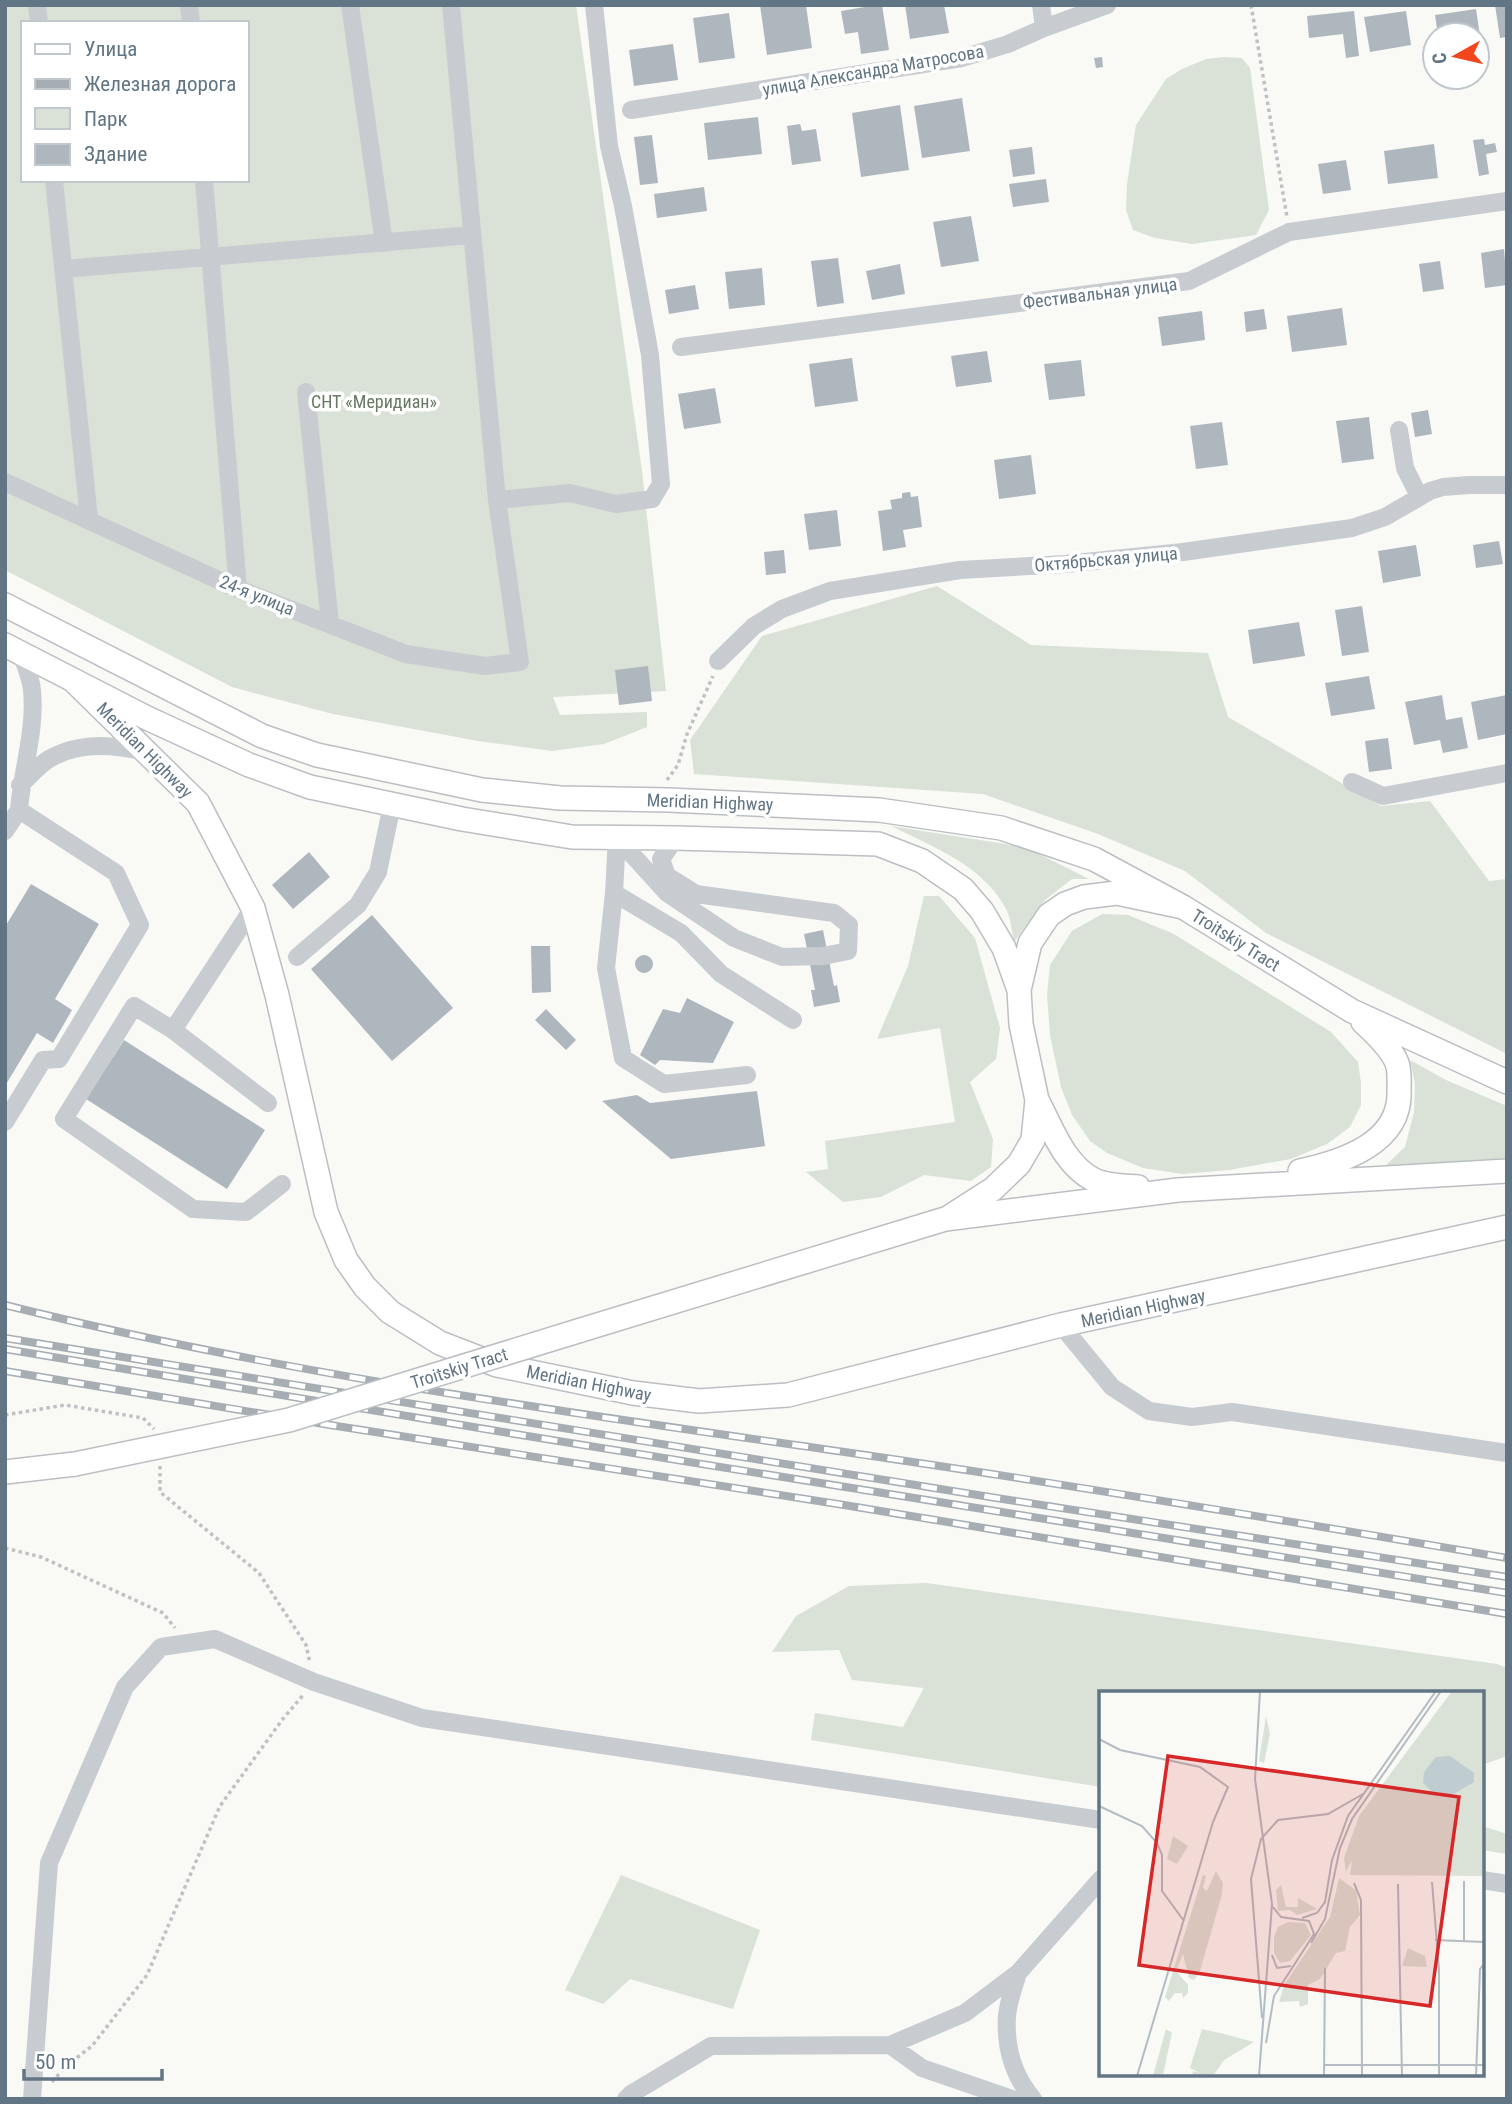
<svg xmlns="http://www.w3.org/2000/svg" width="1512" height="2104" viewBox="0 0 1512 2104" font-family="'Roboto Condensed',sans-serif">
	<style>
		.green { fill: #dae1d6; fill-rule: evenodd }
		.building { fill: #afb7be }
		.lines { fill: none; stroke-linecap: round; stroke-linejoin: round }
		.major-casing { stroke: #bbbfc3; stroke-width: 26 }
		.path { stroke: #bfc2c4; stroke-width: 3.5; stroke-dasharray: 3.5 3.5; stroke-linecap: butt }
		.minor { stroke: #c8ccd0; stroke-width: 18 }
		.major { stroke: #fff; stroke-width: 23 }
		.rail-casing { stroke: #a6adb3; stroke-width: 8 }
		.rail { stroke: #fff; stroke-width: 5; stroke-dasharray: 16; stroke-linecap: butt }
		.major-bridge-casing { stroke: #bbbfc3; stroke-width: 26; stroke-linecap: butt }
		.major-bridge { stroke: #fff; stroke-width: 23 }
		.labels { text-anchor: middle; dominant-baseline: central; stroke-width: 7; stroke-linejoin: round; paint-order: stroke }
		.street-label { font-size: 18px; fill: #617584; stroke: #fff }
		.park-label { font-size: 18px; fill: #667a61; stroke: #fff }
		.inset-road { fill: none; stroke: #b3bcc1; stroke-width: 2 }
		.view { fill: #d62828; fill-opacity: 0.15; stroke: #d62828; stroke-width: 3.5 }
		.inset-edge { fill: none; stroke: #617584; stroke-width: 3.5 }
	</style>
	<rect width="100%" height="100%" fill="#f9f9f6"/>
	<path class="green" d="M5,5H576L642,471L666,691L553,697L560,715L647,712V727L604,744L552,751L478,741L333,714L232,687L5,570ZM23,23H247V180H23Z
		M1224,57L1242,58L1250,68L1269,210L1256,235L1192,244L1155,238L1133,230L1126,210L1127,184L1136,125L1166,79L1182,69L1206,59Z
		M937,586L1031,645L1208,653L1228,717L1381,806L1430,801L1489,881L1507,879V1054L1266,933L1185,871L1098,834L983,794L694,774L690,740L762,636Z
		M891,826L1025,847L1089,879H1072L1045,900L1014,942C1012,932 1011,920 1007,911C985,866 933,847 891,826Z
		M924,896H939L975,938L1000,1028L996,1059L970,1082L993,1139L991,1167L971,1181L924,1175L881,1197L843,1202L806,1172L828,1169L825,1141L955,1122L940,1028L877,1039L908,966Z
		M1102,914L1128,915L1174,934L1331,1032L1358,1062L1361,1082V1105L1350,1127L1327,1144L1291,1159L1229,1170L1182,1174L1143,1168L1107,1153L1090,1141L1072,1115L1061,1087L1050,1035L1047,995L1050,965L1072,931Z
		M1410,1060L1446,1080L1507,1106V1158L1383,1168L1405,1147L1414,1112L1415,1084Z
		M927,1583L1497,1664L1507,1668V1756L1482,1765V1693H1101V1787L811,1740L815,1713L903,1727L924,1688L852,1680L839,1650L772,1652L796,1616L849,1586Z
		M1482,1826L1507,1834V1854L1482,1850Z
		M621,1875L760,1930L733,2009L630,1979L603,2004L565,1990Z"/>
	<path class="building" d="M760,5H806L812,48L767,55Z
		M877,5H882L889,50L861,54L858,32L845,34L841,11Z
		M905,5H944L949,33L910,39Z
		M1495,5H1507V37L1500,38Z
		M1476,9L1482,49L1477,50V35H1438L1435,15Z
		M1354,11L1359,56L1346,58L1343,34L1309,38L1307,16Z
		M1406,11L1411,45L1370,52L1364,17Z
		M729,13L735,58L699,63L693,18Z
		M673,44L678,80L634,86L629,50Z
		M1102,57L1103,67L1096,68L1094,58Z
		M962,98L970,151L922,158L914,106Z
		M900,105L909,170L861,177L852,113Z
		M758,117L762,154L708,160L704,123Z
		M800,124L802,131L816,129L821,161L792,165L787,126Z
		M652,135L658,183L640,185L634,137Z
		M1484,139L1485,145L1495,143L1497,152L1486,154L1489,174L1479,176L1473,140Z
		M1434,144L1438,178L1388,184L1384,151Z
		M1032,147L1035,174L1013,177L1009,150Z
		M1346,160L1351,190L1323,194L1318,164Z
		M1046,179L1049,202L1013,207L1009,184Z
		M704,187L707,211L657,218L654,194Z
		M971,216L979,261L941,267L933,222Z
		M1504,249L1507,285L1485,288L1481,253Z
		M838,258L844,303L817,307L811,261Z
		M1440,261L1444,289L1423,292L1419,264Z
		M900,264L905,294L872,300L866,271Z
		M762,268L765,305L729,309L725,272Z
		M695,285L699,309L669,314L665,290Z
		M1342,308L1347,345L1292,352L1287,316Z
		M1264,309L1267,329L1246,332L1244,312Z
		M1202,311L1205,340L1162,346L1158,317Z
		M987,351L992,382L956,387L951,356Z
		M852,358L858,401L815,407L809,364Z
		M1081,360L1085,396L1049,400L1044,364Z
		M715,388L721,423L684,429L678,394Z
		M1428,410L1432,434L1415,437L1411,413Z
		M1369,417L1374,459L1342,463L1336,421Z
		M1222,422L1228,465L1196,469L1190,426Z
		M1031,455L1036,494L999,499L994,460Z
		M910,492L911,497L918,496L922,527L903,530L906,547L883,551L878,511L892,509L890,500L902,498V493Z
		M837,510L841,546L809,550L804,514Z
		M1499,541L1503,564L1476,568L1473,545Z
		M1416,545L1421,576L1383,583L1378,551Z
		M784,550L786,573L766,575L764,552Z
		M1362,606L1369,652L1342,656L1335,610Z
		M1299,622L1305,656L1253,664L1248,630Z
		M648,666L652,701L619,705L615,670Z
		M1369,676L1375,709L1331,716L1325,683Z
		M1442,695L1446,720L1462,717L1468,748L1443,753L1440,740L1414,745L1405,702Z
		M1507,695V734L1478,740L1471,702Z
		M1388,738L1392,769L1369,772L1365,741Z
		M309,852L330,877L293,909L272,885Z
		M31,884L99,924L55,999L72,1010L53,1043L37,1033L5,1086V927Z
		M372,915L453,1008L392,1061L311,969Z
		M823,930L834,986L837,985L840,1002L814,1007L811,990H815L804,934Z
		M531,946H550L551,992L532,993Z
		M635 964a9 9 0 1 1 18 0a9 9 0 1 1-18 0Z
		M687,998L734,1022L713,1063L660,1060L655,1065L640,1055L663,1009L680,1013Z
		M546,1009L576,1040L566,1050L535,1020Z
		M124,1040L265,1130L227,1189L86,1099Z
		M757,1091L765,1146L671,1159L602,1101L637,1095L650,1103Z"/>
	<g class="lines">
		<g class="major-casing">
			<path id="major" d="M5,605L262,736L317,755L482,790L560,798L669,800L879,810L1001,828L1094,859L1183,907
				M5,645L147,718L249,765L310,787L462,819L572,837L676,838L878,844L922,861L963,889L982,911L1004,948L1019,990
				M74,681L198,803L253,908L277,995L326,1212L346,1260L365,1287L390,1312L440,1343L497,1365L633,1393L699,1401L788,1395L1061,1325L1507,1227
				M1037,1100C1052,1128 1064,1165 1094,1180C1107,1186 1124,1186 1138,1187
				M1300,1171C1342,1162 1402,1143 1399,1090C1399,1082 1400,1071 1397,1063C1391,1048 1375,1033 1363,1022
				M951,1216L993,1189L1019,1164L1033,1140L1037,1100L1021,1024L1019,990L1030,943L1049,915L1065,904L1084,897L1117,893L1183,907L1352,1011L1507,1082
				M578,1331L945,1219L1178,1190L1507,1171
				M5,1472L75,1464"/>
		</g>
		<path class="path" d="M1251,5L1287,217
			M667,780L678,765L687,734L713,676
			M5,1415L65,1405L143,1418L154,1429
			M160,1466V1492L259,1573L306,1645L310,1663
			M5,1548L41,1557L163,1613L175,1628
			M52,2082L66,2066L92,2046L147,1975L220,1806L282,1720L304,1694"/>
		<path class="minor" d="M37,5L39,23
			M189,5L191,23
			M350,5L384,243
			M1041,5L1044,28
			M631,110L962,58L1008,44L1044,28L1107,5
			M54,180L89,519
			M204,180L238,589
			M63,269L472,235
			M681,347L1189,281L1289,232L1507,201
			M306,392L330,623
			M1399,430L1405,468L1419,496
			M5,482L238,589L406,654L485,666L520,662L497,500L451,5
			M497,500L570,493L616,504L652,499L661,484L650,355L623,206L609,146L594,5
			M718,661L754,626L782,609L830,591L960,570L1065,564L1183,552L1352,528L1385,517L1430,491L1443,487L1469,485H1507
			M1352,782L1383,796L1507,773
			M20,785C29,777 39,765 49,759C80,741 114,745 147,752
			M5,831L19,810
			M617,838L667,893L734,938L782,957L823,956L848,951L849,925L834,913L696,894L667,876L661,859L676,838
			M617,838L614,893L606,968L623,1058L664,1084L747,1075
			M614,893L681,933L721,974L793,1020
			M297,957L358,905L378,872L392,805
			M173,1030L253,908
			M268,1103L173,1030L134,1006L64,1119L193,1209L246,1212L282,1184
			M5,1122L43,1060L59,1059L140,925L116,873L19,810C22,770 36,731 32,690C31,678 25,665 21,653
			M1061,1325L1112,1387L1149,1411L1192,1417L1232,1412L1507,1453
			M1482,1880L1507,1884
			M1018,1973C1014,1987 1008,2002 1007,2016C1005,2047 1013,2075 1033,2099
			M890,2045L922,2068L1012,2099
			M32,2099L49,1863L125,1687L161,1647L215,1639L314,1682L422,1718L1101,1820
			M626,2099L631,2094L711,2046L890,2045L965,2013L1018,1973L1101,1879"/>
		<use href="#major" class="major"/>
		<g class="rail-casing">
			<path id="rail" d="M5,1305C290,1376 581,1414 872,1456C1084,1487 1295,1522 1507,1558
				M5,1338L990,1497L1507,1577
				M5,1349L527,1436L1507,1593
				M5,1371L330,1425L844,1505L1507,1614"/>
		</g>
		<use href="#rail" class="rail"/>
		<g class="major-bridge-casing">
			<path id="major-bridge" d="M75,1464L289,1420L578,1331"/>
		</g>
		<use href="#major-bridge" class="major-bridge"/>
	</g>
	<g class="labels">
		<g class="street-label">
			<text transform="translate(873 70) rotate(-10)">улица Александра Матросова</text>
			<text transform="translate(1100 293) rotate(-7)">Фестивальная улица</text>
			<text transform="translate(1106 559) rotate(-5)">Октябрьская улица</text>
			<text transform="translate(257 595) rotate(22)">24-я улица</text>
			<text transform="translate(145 750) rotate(45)">Meridian Highway</text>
			<text transform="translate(710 802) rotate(2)">Meridian Highway</text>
			<text transform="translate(1236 940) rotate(32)">Troitskiy Tract</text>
			<text transform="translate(1143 1308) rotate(-12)">Meridian Highway</text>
			<text transform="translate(459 1368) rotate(-17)">Troitskiy Tract</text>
			<text transform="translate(589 1383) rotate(11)">Meridian Highway</text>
		</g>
		<g class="park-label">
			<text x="374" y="401">СНТ «Меридиан»</text>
		</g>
	</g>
	<g transform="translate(1099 1691)">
		<rect width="385" height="385" fill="#f9f9f6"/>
		<path d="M353,0H385V185L251,184L253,169L247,181L245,167L260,125ZM167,25L171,43L165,72L160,70ZM74,145L89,155L78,173L68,168ZM117,180L124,192L123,203L101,280L95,289L90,287L84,263L77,280L89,294V302L84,307L83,302H76L70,310L66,306L104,184L107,185L104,197L108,200ZM240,187L257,199L261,224L251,236L246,260L237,262L221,288L209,294V313L201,316L200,310L180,311L185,294L231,226ZM182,194L187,216H199V207L218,218L198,224L191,219L179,220L177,199ZM189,231L206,232L212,244L191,270L181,272L175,262V246L179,236ZM309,257L326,265L328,276L303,275ZM67,338L73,342L64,384L54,385ZM103,338L125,343L155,351L125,369L114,385H93L94,380L101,382L91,377Z" fill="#dae1d6"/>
		<path d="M351,65L375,82V91L353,104L332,100L324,92L325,81L337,66Z" fill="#bfccd0"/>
		<path class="inset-road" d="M0,48L21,59L101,76L129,96L114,131L38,385M0,115L43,135L58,152L63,164V200L85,230M333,191L340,278V385M255,192L262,209L263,385M299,193L303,385M203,227L218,222L226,211L233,169L249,125L337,0M336,249L385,251M365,250V190M212,252L226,228L241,157L253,128L342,0M173,264L178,277L192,275M163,327L152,188L162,148L179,129L229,123L264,103M167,352L175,305L215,243L210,230L182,226L174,216M224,374H385M160,385L173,213L156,88L161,0M225,385L226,277M377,385L381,278L385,273"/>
		<path class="view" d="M69,65L360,106L331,315L40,274Z"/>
		<rect width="385" height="385" class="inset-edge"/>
	</g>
	<rect width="1512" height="2104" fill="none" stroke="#617584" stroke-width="14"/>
	<rect x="21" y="21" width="228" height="161" fill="#ffffff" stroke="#c0c8ce" stroke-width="2"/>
	<rect x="35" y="44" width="35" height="10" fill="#ffffff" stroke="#c0c8ce" stroke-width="2"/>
	<text x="84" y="56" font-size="21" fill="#617584">Улица</text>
	<rect x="35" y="79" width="35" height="10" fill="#a6adb3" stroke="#c0c8ce" stroke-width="2"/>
	<text x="84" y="91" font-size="21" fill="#617584">Железная дорога</text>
	<rect x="35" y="108" width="35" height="21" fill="#dae1d6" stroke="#c0c8ce" stroke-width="2"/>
	<text x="84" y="126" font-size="21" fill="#617584">Парк</text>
	<rect x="35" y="144" width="35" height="21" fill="#afb7be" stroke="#c0c8ce" stroke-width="2"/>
	<text x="84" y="161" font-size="21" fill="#617584">Здание</text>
	<g transform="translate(1456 56) rotate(262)"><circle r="33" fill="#ffffff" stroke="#c0c8ce" stroke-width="2"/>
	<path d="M0-5L12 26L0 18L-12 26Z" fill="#f2471c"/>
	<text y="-10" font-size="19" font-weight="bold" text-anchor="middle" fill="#617584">С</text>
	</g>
	<path d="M24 2069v10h138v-10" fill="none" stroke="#617584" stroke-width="3.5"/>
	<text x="35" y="2069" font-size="21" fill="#617584" stroke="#ffffff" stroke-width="5" paint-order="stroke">50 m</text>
</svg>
